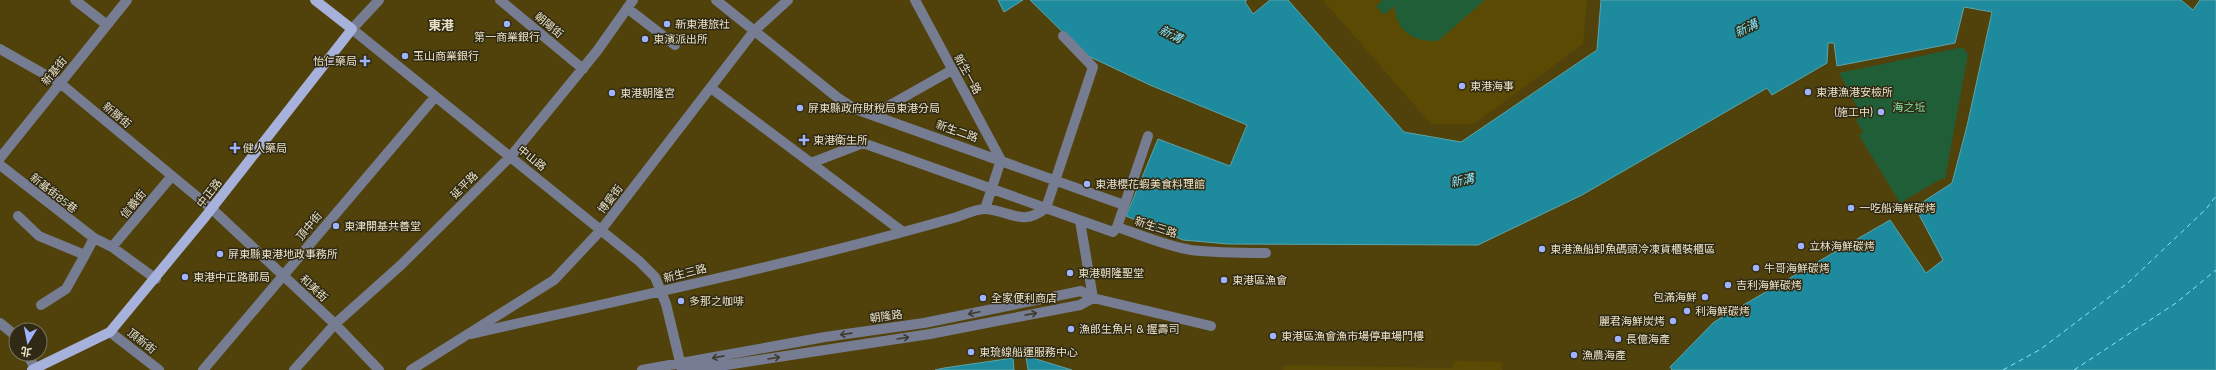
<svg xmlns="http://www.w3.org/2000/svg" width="2216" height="370" viewBox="0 0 2216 370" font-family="'Titillium Web','Noto Sans TC',sans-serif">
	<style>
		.built { fill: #5b4a04 }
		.green { fill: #205e37 }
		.water { fill: #1e8a9e; stroke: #5ba4aa }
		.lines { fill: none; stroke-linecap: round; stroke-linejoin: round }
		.ferry { stroke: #83e9ff; stroke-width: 1; stroke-dasharray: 5 4; stroke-linecap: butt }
		.minor { stroke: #767c91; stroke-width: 10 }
		.major { stroke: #a7b2dc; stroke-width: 10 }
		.oneway { stroke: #3e3a2d }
		.poi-dot { fill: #a0b3fd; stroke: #302a14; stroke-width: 1.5 }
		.labels { text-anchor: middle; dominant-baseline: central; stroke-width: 3; stroke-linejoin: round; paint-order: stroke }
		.poi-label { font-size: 11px; fill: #eae2c7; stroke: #302a14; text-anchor: start }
		.street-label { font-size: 11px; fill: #eae2c7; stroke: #302a14 }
		.park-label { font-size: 11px; fill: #87e3a4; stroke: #302a14 }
		.water-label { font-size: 12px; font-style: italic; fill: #83e9ff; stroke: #302a14 }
		.quarter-label { font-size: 13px; font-weight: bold; fill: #eae2c7; stroke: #302a14 }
	</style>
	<rect width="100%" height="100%" fill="#51420b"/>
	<path class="built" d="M1323,0H1587L1583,44L1474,124H1431Z
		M1454,361L1502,362V370H1283L1284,365L1453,368Z"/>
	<path class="green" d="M1383,0H1485L1438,41C1413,42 1397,32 1394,6L1384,15L1376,6Z
		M1959,48H1963L1968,54L1945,179H1941L1900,203L1859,135L1863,132L1856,120L1862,116L1839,73Z"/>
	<path class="water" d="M998,0H1023L1004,12Z
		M1030,0H1247L1245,2L1253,14L1270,0H1288L1404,132L1461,142L1597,50L1601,0H2181L2193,10L2200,0H2216V370H1672L1670,367L1714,322L1890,220L1926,273L1943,260L1915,207L1952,183L1967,126L1992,12L1964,7L1955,43L1837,66L1834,43H1828L1827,63L1772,95L1767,88L1582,195L1478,245L1228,244L1183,240L1126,216L1158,139L1230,166L1247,125L1150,85L1086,55Z
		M1026,356L1072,370H1028Z
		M1013,358L1014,370H935L944,368Z"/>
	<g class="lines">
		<path class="ferry" d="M2003,370L2041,349L2129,282L2206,209L2216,196
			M2074,370L2176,303L2216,270"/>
		<path class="minor" d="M75,0L107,25
			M379,0L352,29L639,261L655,277L666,304L682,370
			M500,0L583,69
			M716,0L838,98L855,109L1124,205
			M915,0L1001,160L985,209
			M627,8L675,45
			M0,49L60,83L212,209L335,324L379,370
			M711,88L903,232
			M881,117L883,109L952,70
			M0,158L127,0
			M811,163L863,143L1113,232L1117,227L1148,136
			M0,165L94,238L112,247L156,279
			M18,216L39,236L85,255L94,238
			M1080,221L1093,298
			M1117,227C1141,235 1166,246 1191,250C1216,253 1241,253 1266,253
			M112,247L171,177
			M41,305L66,289L85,255
			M0,323L16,336
			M110,332L159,370
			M471,334C634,297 797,263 957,217C965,214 978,208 986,209C1011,211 1022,227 1046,208L1093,67L1063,36
			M27,354L35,368
			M690,366L705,367L726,365L930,334L1080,305L1093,298
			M203,370L435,97
			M294,370L335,324L401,265L511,156L597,51L633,0
			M411,370L554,280L601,230L754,31L788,0
			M642,370L825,337L924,323L1081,291L1093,298L1211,326"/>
		<path class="major" d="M32,370L110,332L205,217L352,29L315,0"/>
	</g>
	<defs><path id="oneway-shaft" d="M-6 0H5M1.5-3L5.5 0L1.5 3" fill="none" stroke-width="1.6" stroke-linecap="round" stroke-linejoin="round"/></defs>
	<g class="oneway">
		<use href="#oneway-shaft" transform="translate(974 313) rotate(168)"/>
		<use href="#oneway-shaft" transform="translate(1031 314) rotate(-11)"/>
		<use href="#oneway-shaft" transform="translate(846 334) rotate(172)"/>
		<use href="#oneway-shaft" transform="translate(903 338) rotate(-9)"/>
		<use href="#oneway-shaft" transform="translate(718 357) rotate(169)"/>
		<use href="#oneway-shaft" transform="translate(774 358) rotate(-9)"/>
	</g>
	<g class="poi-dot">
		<circle cx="507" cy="24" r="4"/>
		<circle cx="667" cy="24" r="4"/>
		<circle cx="645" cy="39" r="4"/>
		<circle cx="405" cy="56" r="4"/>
		<path d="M363 55h4v4h4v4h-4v4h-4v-4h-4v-4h4z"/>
		<circle cx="1462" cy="86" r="4"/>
		<circle cx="1808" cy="92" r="4"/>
		<circle cx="612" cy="93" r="4"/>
		<circle cx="800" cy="108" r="4"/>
		<circle cx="1881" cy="112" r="4"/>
		<path d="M802 134h4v4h4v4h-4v4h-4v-4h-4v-4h4z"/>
		<path d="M233 142h4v4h4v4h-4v4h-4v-4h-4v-4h4z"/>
		<circle cx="1087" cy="184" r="4"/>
		<circle cx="1851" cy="208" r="4"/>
		<circle cx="336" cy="226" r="4"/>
		<circle cx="1801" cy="246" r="4"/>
		<circle cx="1542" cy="249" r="4"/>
		<circle cx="220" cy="254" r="4"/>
		<circle cx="1756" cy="268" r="4"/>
		<circle cx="1070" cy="273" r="4"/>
		<circle cx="185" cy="277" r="4"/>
		<circle cx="1224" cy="280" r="4"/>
		<circle cx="1728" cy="285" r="4"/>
		<circle cx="1705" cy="297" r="4"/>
		<circle cx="983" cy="298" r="4"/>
		<circle cx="681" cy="301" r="4"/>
		<circle cx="1687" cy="311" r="4"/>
		<circle cx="1673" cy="321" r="4"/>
		<circle cx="1071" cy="329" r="4"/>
		<circle cx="1273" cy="336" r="4"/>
		<circle cx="1618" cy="339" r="4"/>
		<circle cx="971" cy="352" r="4"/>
		<circle cx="1574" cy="355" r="4"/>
	</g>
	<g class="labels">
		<g class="poi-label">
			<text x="675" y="24">新東港旅社</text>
			<text x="507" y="37" text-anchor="middle">第一商業銀行</text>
			<text x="653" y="39">東濱派出所</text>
			<text x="413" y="56">玉山商業銀行</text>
			<text x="357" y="61" text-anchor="end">怡仁藥局</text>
			<text x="1470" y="86">東港海事</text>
			<text x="1816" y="92">東港漁港安檢所</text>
			<text x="620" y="93">東港朝隆宮</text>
			<text x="808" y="108">屏東縣政府財稅局東港分局</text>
			<text x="1873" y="112" text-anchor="end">(施工中)</text>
			<text x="813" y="140">東港衛生所</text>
			<text x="243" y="148">健人藥局</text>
			<text x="1095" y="184">東港櫻花蝦美食料理館</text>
			<text x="1859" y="208">一吃船海鮮碳烤</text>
			<text x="344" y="226">東津開基共善堂</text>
			<text x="1809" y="246">立林海鮮碳烤</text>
			<text x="1550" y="249">東港漁船卸魚碼頭冷凍貨櫃裝櫃區</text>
			<text x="228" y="254">屏東縣東港地政事務所</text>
			<text x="1764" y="268">牛哥海鮮碳烤</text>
			<text x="1078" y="273">東港朝隆聖堂</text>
			<text x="193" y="277">東港中正路郵局</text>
			<text x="1232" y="280">東港區漁會</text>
			<text x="1736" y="285">吉利海鮮碳烤</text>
			<text x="1697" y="297" text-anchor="end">包滿海鮮</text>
			<text x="991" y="298">全家便利商店</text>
			<text x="689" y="301">多那之咖啡</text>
			<text x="1695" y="311">利海鮮碳烤</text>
			<text x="1665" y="321" text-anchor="end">麗君海鮮炭烤</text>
			<text x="1079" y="329">漁郎生魚片 &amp; 握壽司</text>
			<text x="1281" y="336">東港區漁會漁市場停車場門樓</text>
			<text x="1626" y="339">長億海產</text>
			<text x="979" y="352">東琉線船運服務中心</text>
			<text x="1582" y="355">漁農海產</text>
		</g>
		<g class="street-label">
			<text transform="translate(549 25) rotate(40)">朝陽街</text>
			<text transform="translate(54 71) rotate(-51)">新基街</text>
			<text transform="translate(968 74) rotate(61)">新生一路</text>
			<text transform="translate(117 115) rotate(40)">新勝街</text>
			<text transform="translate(957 131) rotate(19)">新生二路</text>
			<text transform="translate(532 158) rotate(39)">中山路</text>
			<text transform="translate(464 185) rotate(-45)">延平路</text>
			<text transform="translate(54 193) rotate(38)">新基街85巷</text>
			<text transform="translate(209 193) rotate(-52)">中正路</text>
			<text transform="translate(610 199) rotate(-53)">博愛街</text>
			<text transform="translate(133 204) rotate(-50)">信義街</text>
			<text transform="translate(309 226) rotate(-50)">頂中街</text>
			<text transform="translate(1156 227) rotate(18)">新生三路</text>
			<text transform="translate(685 273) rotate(-14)">新生三路</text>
			<text transform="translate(314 288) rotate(43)">和美街</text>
			<text transform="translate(886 316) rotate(-8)">朝隆路</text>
			<text transform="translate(142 341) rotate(38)">頂新街</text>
		</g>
		<g class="park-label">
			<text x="1909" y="107">海之坵</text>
		</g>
		<g class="water-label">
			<text transform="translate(1746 28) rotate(-26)">新溝</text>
			<text transform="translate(1171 34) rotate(27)">新溝</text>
			<text transform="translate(1462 180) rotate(-12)">新溝</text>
		</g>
		<g class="quarter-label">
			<text x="441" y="25">東港</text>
		</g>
	</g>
	<g transform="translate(28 342) rotate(190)"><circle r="19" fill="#302a14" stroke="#7a745c"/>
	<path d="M0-3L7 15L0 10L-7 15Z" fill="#a0b3fd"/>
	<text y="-6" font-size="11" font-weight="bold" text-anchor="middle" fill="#eae2c7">北</text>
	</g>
</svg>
